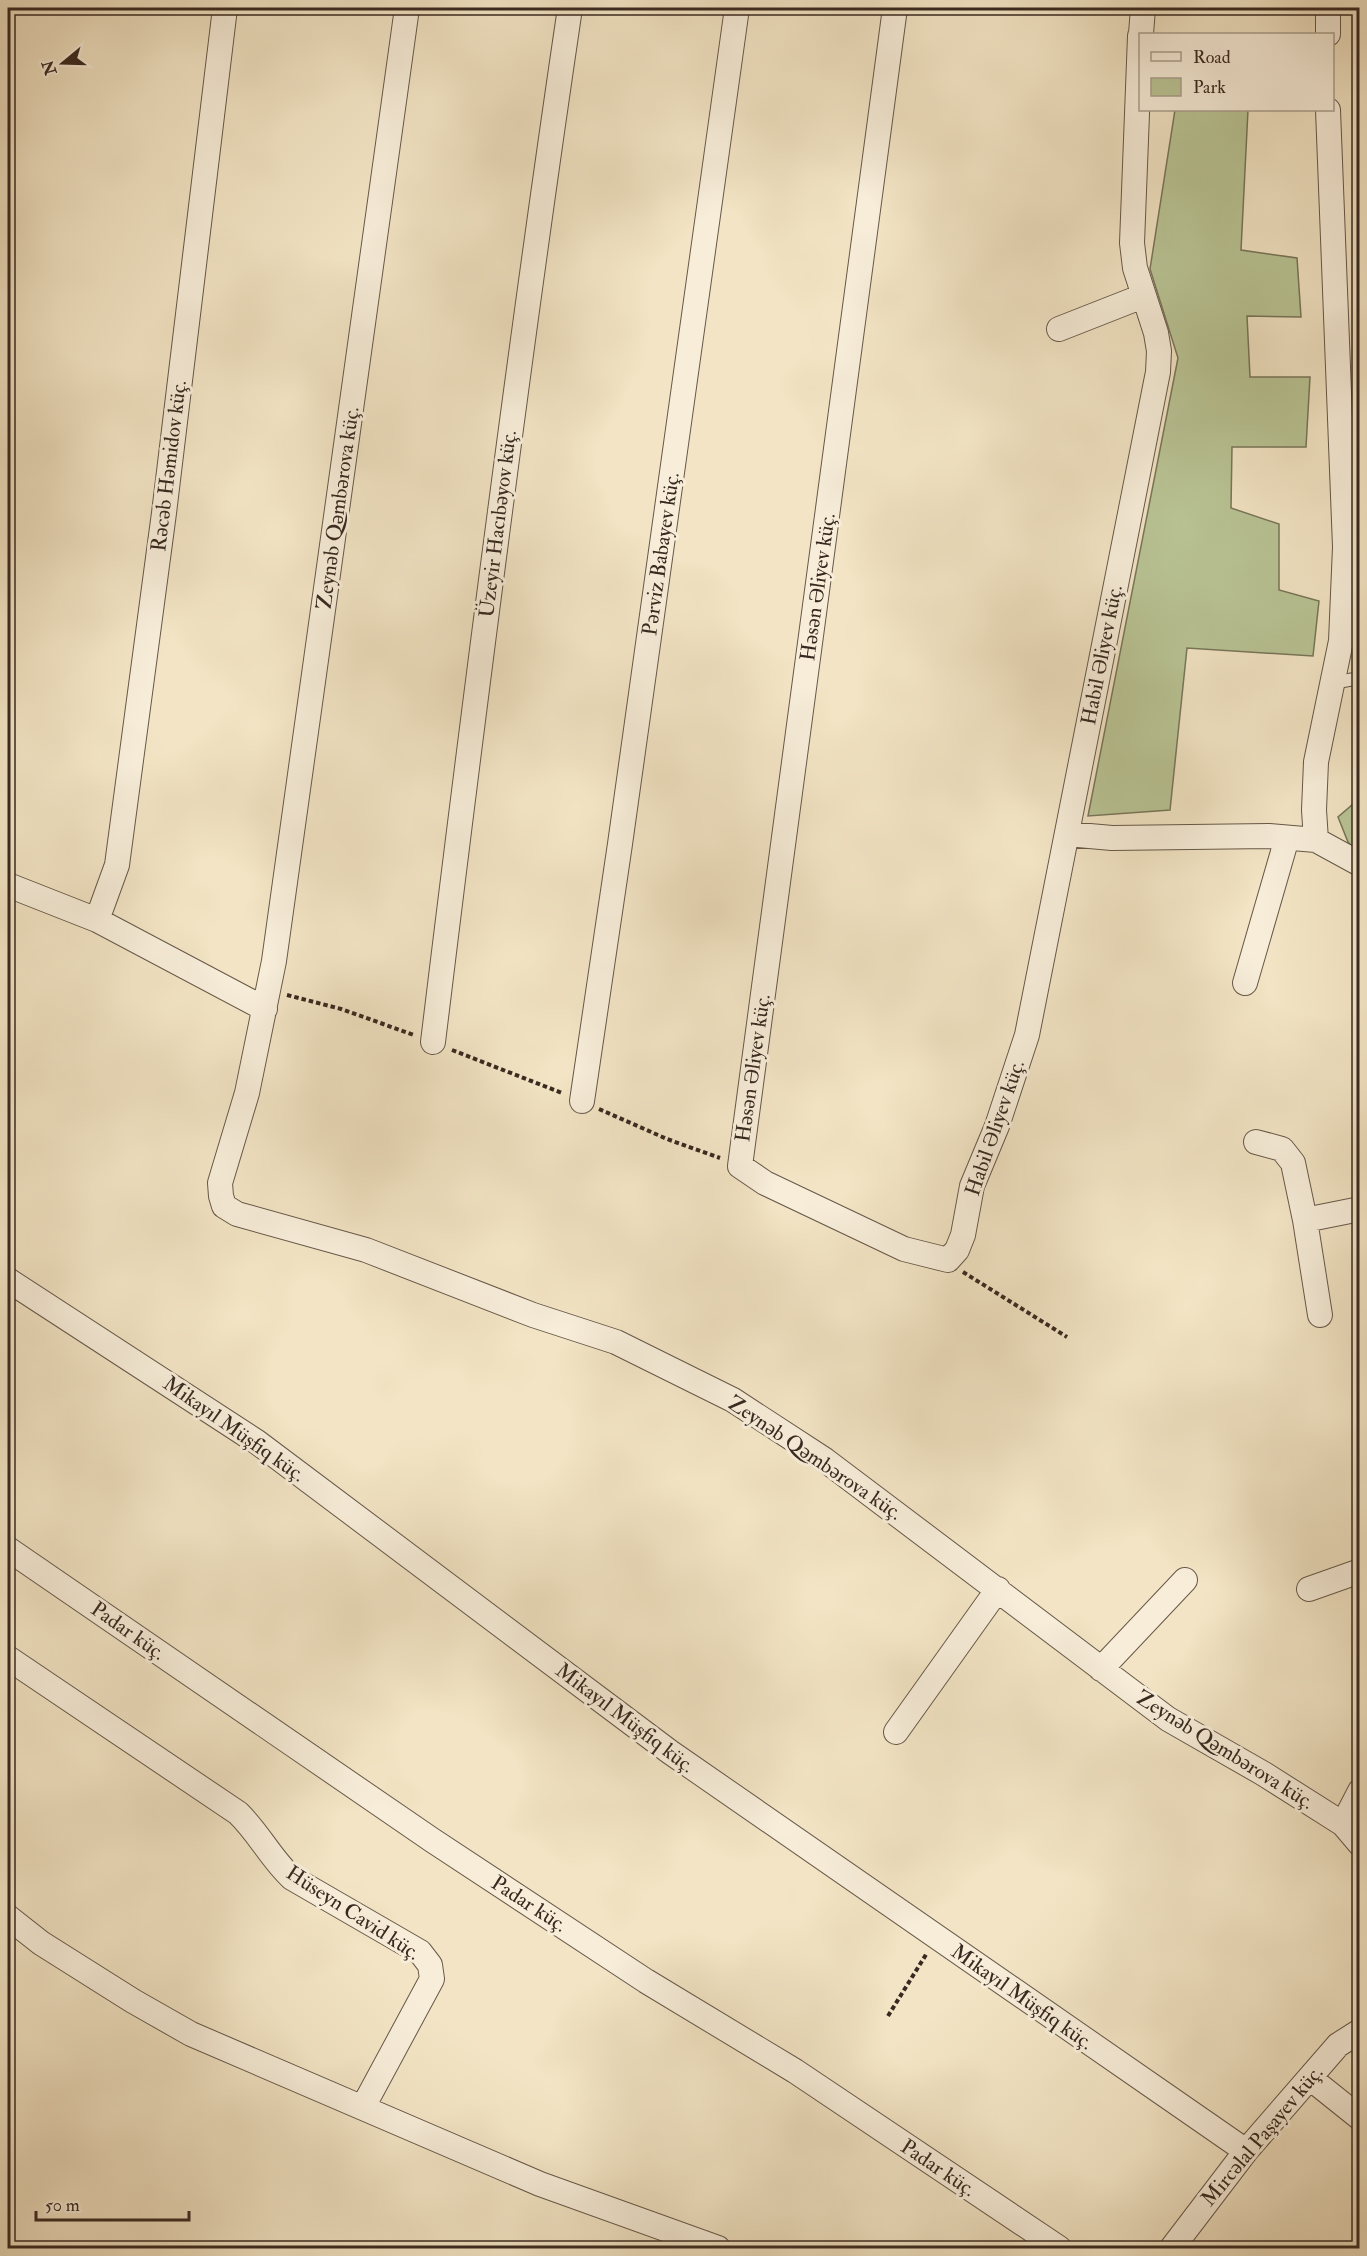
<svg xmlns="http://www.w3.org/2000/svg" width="1367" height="2256" viewBox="0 0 1367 2256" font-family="'IM FELL Double Pica',serif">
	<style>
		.green { fill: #b9c495; stroke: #78765a; stroke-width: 1.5 }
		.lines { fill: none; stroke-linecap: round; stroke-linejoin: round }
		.service-casing { stroke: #665849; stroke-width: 14 }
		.minor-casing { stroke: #665849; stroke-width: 26 }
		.path { stroke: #382920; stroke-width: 4; stroke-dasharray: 4.5 3; stroke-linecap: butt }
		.service { stroke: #f7edd9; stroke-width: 12 }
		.minor { stroke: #f7edd9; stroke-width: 24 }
		.labels { text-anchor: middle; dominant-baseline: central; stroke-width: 6; stroke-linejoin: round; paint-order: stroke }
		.street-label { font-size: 21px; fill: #382920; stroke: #f7edd9 }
	</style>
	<rect width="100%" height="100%" fill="#f2e4c4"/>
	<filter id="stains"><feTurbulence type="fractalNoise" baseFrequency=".00333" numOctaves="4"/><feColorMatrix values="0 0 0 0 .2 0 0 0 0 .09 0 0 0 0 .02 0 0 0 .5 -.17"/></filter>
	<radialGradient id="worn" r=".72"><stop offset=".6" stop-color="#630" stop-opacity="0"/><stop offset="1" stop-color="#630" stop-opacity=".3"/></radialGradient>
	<path class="green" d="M1175,110H1248L1241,250L1297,258L1301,317L1247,316L1250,377H1310L1306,447H1232L1231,508L1279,524V590L1319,601L1313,656L1187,648L1170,810L1088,816L1178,358L1150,269Z
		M1359,799V855L1348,842L1338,817Z"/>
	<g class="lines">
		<g class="service-casing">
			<path id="service" d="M1332,683L1360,678"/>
		</g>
		<g class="minor-casing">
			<path id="minor" d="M407,8L274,961L247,1093L220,1183L221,1196L224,1206L237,1214L366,1250L533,1315L616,1342L733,1400L825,1460L1168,1719L1264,1774L1343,1824L1360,1844
				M895,8L740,1166L765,1183L904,1249L948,1260L957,1250L963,1235L972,1186L997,1126L1027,1035L1158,372L1159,351L1156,333L1135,268L1132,243L1140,36
				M1328,8V34
				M1141,34L1143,8
				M1328,110L1345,547L1341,641L1316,762L1314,810L1316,840L1360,864
				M1059,329L1143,296
				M1067,834L1112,838L1269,836L1316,840
				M8,885L97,920L265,1009
				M97,920L117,865L164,513L225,8
				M1245,983L1287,838
				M433,1042C475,697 519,352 570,8
				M582,1101L620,844L737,8
				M1256,1142L1282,1149L1293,1163L1305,1220L1320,1315
				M1305,1220L1360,1209
				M8,1280L257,1442L670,1752L1246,2151
				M8,1549L432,1840L646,1981L795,2071L1059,2248
				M1309,1589L1360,1571
				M8,1658L238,1813C259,1833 271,1859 292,1878L420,1952L430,1965L432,1979L363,2107
				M1101,1669L1185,1580
				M896,1732L998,1589
				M1343,1824L1360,1791
				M8,1917L41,1943L133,2001L191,2034L540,2184L718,2248
				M1310,2078L1360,2118
				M1172,2248L1246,2151L1338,2045L1360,2031"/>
		</g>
		<path class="path" d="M287,995L341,1009L414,1035
			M452,1050L562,1093
			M599,1109L667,1139L720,1158
			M963,1272L1067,1337
			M888,2016L927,1953"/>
		<use href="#service" class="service"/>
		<use href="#minor" class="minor"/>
	</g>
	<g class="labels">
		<g class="street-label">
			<text transform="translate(169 466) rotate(-83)">Rəcəb Həmidov küç.</text>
			<text transform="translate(338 508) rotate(-82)">Zeynəb Qəmbərova küç.</text>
			<text transform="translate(498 524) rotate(-83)">Üzeyir Hacıbəyov küç.</text>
			<text transform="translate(661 554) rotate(-82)">Pərviz Babayev küç.</text>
			<text transform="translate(818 587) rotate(-82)">Həsən Əliyev küç.</text>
			<text transform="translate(1102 655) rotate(-79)">Habil Əliyev küç.</text>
			<text transform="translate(753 1068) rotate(-82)">Həsən Əliyev küç.</text>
			<text transform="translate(995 1128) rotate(-71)">Habil Əliyev küç.</text>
			<text transform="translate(234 1429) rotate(35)">Mikayıl Müşfiq küç.</text>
			<text transform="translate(815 1458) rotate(34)">Zeynəb Qəmbərova küç.</text>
			<text transform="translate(128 1631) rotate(35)">Padar küç.</text>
			<text transform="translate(625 1718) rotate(37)">Mikayıl Müşfiq küç.</text>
			<text transform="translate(1225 1750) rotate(32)">Zeynəb Qəmbərova küç.</text>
			<text transform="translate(529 1904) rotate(33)">Padar küç.</text>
			<text transform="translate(353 1913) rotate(33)">Hüseyn Cavid küç.</text>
			<text transform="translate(1022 1997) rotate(35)">Mikayıl Müşfiq küç.</text>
			<text transform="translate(1262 2136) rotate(-50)">Mircəlal Paşayev küç.</text>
			<text transform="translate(938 2168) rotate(34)">Padar küç.</text>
		</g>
	</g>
	<rect width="1367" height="2256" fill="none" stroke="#f2e4c4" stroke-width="30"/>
	<rect x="9" y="9" width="1349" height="2238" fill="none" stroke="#382920" stroke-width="3"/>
	<rect x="15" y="15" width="1337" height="2226" fill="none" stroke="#382920" stroke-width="1.5"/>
	<rect x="1139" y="33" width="195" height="78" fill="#f7edd9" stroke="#ab9f8f" stroke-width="1.5"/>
	<rect x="1151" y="52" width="30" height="9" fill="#f7edd9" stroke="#ab9f8f" stroke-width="1.5"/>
	<text x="1193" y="63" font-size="18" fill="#382920">Road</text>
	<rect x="1151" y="78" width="30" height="18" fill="#b9c495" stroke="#ab9f8f" stroke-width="1.5"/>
	<text x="1193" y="93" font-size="18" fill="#382920">Park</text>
	<g transform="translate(63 63) rotate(251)" stroke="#f7edd9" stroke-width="4.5" paint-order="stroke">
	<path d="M0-4.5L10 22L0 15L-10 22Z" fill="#382920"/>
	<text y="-9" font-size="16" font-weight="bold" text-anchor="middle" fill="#382920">N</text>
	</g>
	<path d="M36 2211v9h153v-9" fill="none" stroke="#382920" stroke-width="3"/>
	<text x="45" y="2211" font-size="18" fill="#382920" stroke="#f7edd9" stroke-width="4.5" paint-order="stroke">50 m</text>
	<rect width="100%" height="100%" filter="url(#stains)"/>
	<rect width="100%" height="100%" fill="url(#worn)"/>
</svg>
